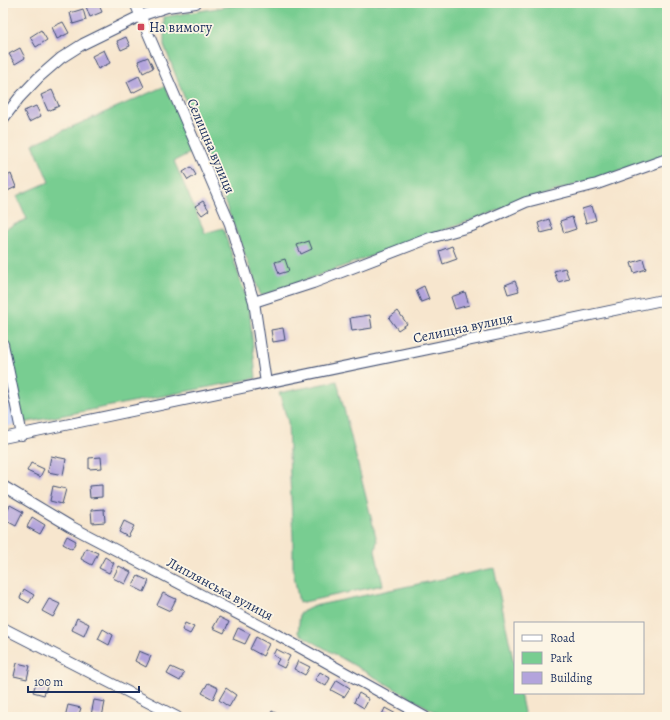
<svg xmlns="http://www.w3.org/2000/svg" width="670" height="720" viewBox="0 0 670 720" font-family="Alegreya,serif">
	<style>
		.built { fill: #d0daf9 }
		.green { fill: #78cd91; stroke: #4a7e78 }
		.building { fill: #b3a4dc }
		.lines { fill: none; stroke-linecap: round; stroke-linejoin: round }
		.minor-casing { stroke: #3c4a6f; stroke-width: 12 }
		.minor { stroke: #fff; stroke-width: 10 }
		.poi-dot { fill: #d1495b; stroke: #fcf5e5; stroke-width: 1.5 }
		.labels { text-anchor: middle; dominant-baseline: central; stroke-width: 3.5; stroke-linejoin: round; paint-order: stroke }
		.poi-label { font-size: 14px; fill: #1b2f5e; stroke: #fcf5e5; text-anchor: start }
		.street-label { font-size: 14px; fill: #1b2f5e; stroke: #fcf5e5 }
	</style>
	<rect width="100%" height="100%" fill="#fcf5e5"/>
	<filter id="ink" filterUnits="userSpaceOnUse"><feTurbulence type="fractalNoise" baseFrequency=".025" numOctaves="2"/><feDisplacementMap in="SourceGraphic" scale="8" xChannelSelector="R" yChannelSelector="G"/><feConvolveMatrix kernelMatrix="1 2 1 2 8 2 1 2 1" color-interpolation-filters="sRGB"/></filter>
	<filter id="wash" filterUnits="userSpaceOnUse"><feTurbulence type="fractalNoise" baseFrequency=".012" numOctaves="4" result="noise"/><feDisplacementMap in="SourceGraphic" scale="16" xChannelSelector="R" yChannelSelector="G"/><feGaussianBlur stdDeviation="0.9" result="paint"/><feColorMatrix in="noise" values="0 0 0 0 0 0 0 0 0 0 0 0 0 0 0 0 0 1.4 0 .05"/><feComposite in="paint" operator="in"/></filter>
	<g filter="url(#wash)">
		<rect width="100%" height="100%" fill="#f7e6ce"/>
		<path class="built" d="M3,330L14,377L22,422L3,428Z"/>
		<path class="green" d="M247,3H667V156L527,200L261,296L164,45V17Z
			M165,86L194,151L174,161L205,233L223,228L249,306L256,378L23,423L14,377L3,330V230L27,219L17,196L49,182L33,144Z
			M337,381L377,541L375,551L383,585L299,603L293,570V537L290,479L288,422L279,393Z
			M494,568L515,669V693H520L525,717H444L298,633L300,613L314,606Z"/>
		<g id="blocks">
			<path class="building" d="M87,3H98L102,12L90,17L85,4Z
				M83,9L86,20L73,24L70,13Z
				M63,22L69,33L57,39L52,27Z
				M41,30L47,40L36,47L30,37Z
				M126,37L130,46L121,50L117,41Z
				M20,48L25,58L15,64L9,54Z
				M104,50L110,63L98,69L92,56Z
				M148,57L153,68L143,73L138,61Z
				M139,76L144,87L132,93L127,82Z
				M52,90L59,106L48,111L41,95Z
				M36,106L41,116L29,122L24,111Z
				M191,167L196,175L188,180L183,172Z
				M11,174L16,187L3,193V178Z
				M203,201L209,210L202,215L195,206Z
				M592,206L596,220L586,223L582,209Z
				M572,217L576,229L564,233L560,221Z
				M549,219L553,230L541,233L538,223Z
				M309,241L312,249L301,254L297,245Z
				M452,246L457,259L443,264L439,251Z
				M285,259L289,271L279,274L275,262Z
				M643,259L646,269L634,273L631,263Z
				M565,268L569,279L558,282L554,271Z
				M515,281L519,291L508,294L505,285Z
				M424,286L429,299L421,302L416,290Z
				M465,292L469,305L455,309L451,297Z
				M398,311L407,324L398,330L389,318Z
				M370,315L372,328L352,331L350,318Z
				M283,328L285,340L273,342L271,330Z
				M51,456L66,459L63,475L48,472Z
				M101,457L102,468L89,469V458Z
				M31,463L44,469L40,477L27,471Z
				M102,485V497L90,498L89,486Z
				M53,486L66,489L62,504L50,501Z
				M10,505L23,512L16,526L3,519Z
				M104,509L105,522L92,523L91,510Z
				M32,517L45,525L40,534L27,527Z
				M124,521L134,526L128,537L119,532Z
				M67,536L76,541L72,549L63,544Z
				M86,548L98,553L92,565L81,559Z
				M105,557L114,563L109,573L99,568Z
				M119,566L131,572L125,584L113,578Z
				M138,576L149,581L144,592L132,586Z
				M24,589L34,595L29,603L20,598Z
				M163,593L176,599L170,611L157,605Z
				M49,599L60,604L53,617L42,611Z
				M219,617L229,622L224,633L213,628Z
				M77,618L89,624L84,636L72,630Z
				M185,623L194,627L190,634L182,630Z
				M238,628L250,634L245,644L233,639Z
				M103,629L113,635L109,645L98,639Z
				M256,637L269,644L263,656L250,649Z
				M276,649L290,656L284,668L276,664L279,659L273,655Z
				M139,651L151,656L146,667L135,661Z
				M298,661L310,667L305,675L294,669Z
				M17,663L30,666L27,679L14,676Z
				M171,667L184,673L180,681L167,674Z
				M320,672L330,678L326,686L315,680Z
				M37,680L48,683L44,695L33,692Z
				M337,680L350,688L344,697L331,690Z
				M208,683L218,688L213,699L202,693Z
				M226,688L236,695L229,707L219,700Z
				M359,693L369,699L364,708L354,702Z
				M94,700L105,702L102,717L91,715Z
				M68,705L81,708L78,717H65Z
				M385,708L398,715L397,717H381Z
				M272,711L283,717H269Z"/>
		</g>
	</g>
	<g filter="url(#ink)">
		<use href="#blocks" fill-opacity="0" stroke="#3c4a6f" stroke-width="1"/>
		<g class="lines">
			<g class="minor-casing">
				<path id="minor" d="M135,3L230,224L254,302L266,383
					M3,119L19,98L38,78L61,58L83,44L140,16L167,7L196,3
					M254,302L313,283L430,238L472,226L526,202L597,184L667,159
					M3,344L22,435
					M3,438L667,299
					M3,486L70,526L272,632L425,717
					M3,628L177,717"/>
			</g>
			<use href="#minor" class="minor"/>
		</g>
	</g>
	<rect class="poi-dot" x="137" y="23" width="8" height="8" rx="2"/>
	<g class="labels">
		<g class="poi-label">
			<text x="149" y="27">На вимогу</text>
		</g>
		<g class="street-label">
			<text transform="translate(211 146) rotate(67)">Селищна вулиця</text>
			<text transform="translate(463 328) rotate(-12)">Селищна вулиця</text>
			<text transform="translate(220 589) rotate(28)">Липлянська вулиця</text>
		</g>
	</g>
	<rect width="670" height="720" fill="none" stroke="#fcf5e5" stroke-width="16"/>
	<rect x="514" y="622" width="130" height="72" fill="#fcf5e5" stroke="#a2a6af"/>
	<rect x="522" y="635" width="20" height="6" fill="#ffffff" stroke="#a2a6af"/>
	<text x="550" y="642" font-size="12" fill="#1b2f5e">Road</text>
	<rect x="522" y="652" width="20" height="12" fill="#78cd91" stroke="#a2a6af"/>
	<text x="550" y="662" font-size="12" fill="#1b2f5e">Park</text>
	<rect x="522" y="672" width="20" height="12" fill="#b3a4dc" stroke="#a2a6af"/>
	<text x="550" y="682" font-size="12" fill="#1b2f5e">Building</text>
	<path d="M28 686v6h111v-6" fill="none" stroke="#1b2f5e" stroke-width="2"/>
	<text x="34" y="686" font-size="12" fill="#1b2f5e" stroke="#fcf5e5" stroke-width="3" paint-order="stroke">100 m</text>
</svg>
